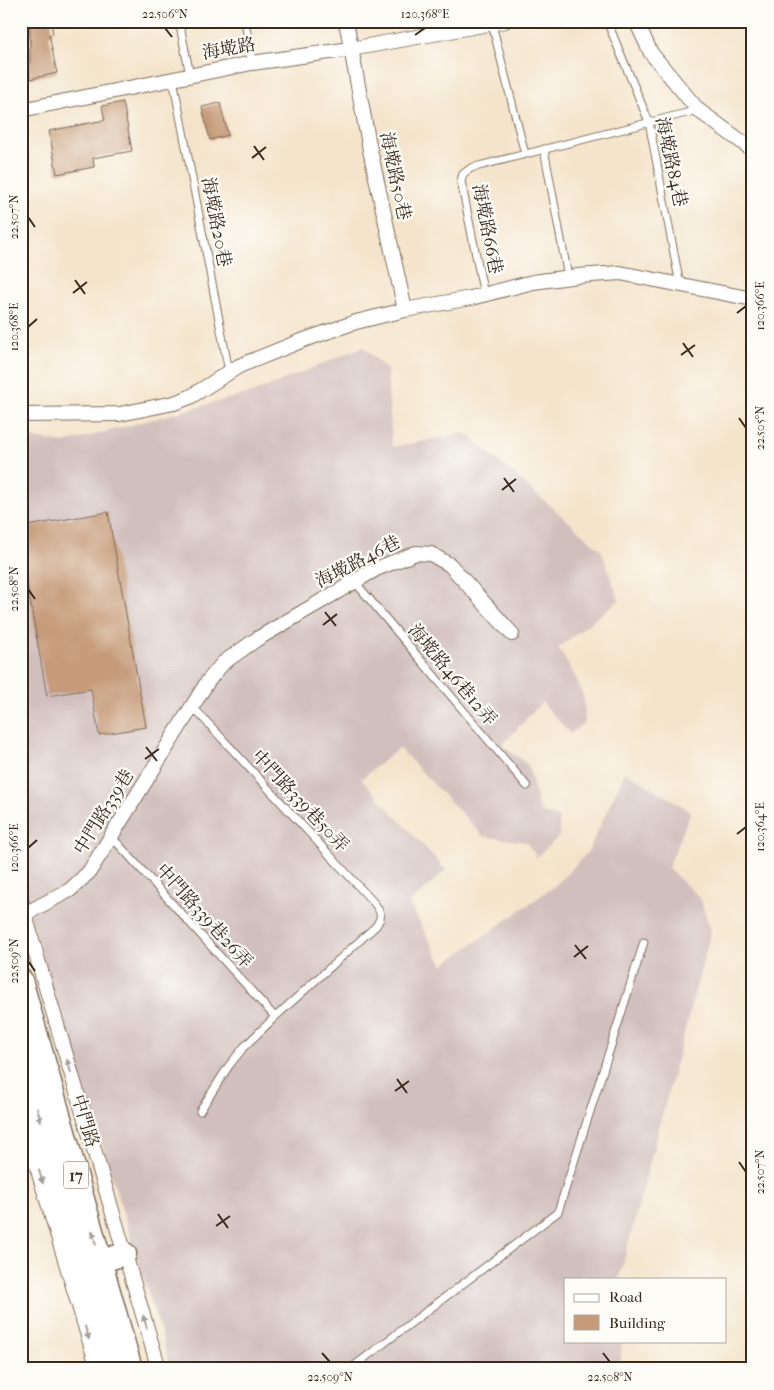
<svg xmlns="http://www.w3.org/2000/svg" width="774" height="1390" viewBox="0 0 774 1390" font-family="'IM FELL French Canon','Noto Serif TC',serif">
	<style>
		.industrial { fill: #d1bfbd }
		.building { fill: #c69b79 }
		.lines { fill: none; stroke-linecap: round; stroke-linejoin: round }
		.lane-casing { stroke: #7c6b5b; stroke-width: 9 }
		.street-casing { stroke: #7c6b5b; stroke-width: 16 }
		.primary-casing { stroke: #7c6b5b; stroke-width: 25 }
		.lane { stroke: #fff; stroke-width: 7 }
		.street { stroke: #fff; stroke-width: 14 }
		.primary { stroke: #fff; stroke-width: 22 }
		.oneway { fill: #a79f9a }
		.ticks { fill: none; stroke: #3b2a1e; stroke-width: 2 }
		.labels { text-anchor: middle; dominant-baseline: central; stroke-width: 4.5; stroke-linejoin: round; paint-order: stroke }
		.shield { fill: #fdfcf7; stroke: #75695f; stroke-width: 1 }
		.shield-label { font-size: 16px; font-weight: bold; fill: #3b2a1e }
		.street-label { font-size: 18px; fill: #3b2a1e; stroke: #fdfcf7 }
		.neatline { fill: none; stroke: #3b2a1e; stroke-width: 2 }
		.ticks-label { font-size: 12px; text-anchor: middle; fill: #3b2a1e }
	</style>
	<rect width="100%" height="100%" fill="#fdfcf7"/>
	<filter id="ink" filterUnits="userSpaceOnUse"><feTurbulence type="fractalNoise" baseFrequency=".02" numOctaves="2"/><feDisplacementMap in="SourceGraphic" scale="10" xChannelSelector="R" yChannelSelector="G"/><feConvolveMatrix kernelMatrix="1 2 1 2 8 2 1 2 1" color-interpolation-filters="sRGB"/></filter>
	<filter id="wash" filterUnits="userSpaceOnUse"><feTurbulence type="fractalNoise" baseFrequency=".0096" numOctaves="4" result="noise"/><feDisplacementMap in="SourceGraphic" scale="20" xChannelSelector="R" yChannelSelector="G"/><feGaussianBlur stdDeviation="1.12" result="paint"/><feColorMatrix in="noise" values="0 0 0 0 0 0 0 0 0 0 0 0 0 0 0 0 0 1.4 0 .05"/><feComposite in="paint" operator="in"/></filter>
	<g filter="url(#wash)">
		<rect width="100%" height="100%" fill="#f4e4cb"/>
		<path class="industrial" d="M363,347L387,369L392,447L466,433L601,550L619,600L558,648L576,678L584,699L585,722L570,734L542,702L502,745L528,765L540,812L559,818L560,835L537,857L526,842L483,836L399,748L361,779L446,870L409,903L443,965L556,885L588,852L625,772L691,811L668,868L700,898L711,931L619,1279H565V1341H622L620,1369H170L162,1336L22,892L21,885V436L64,443L254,392Z"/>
		<g id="blocks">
			<path class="building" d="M30,21H51L53,34L49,35L57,73L30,79Z
				M123,102L132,151L93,158L94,167L57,174L49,131L105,120L102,106Z
				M220,103L228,135L210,140L202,107Z
				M108,512L146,727L99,735L91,689L47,696L21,550V527Z"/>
		</g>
	</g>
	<g filter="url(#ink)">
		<use href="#blocks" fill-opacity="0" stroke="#7c6b5b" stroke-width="1"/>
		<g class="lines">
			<g class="lane-casing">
				<path id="lane" d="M179,21L190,75
					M245,21L252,63
					M607,21L649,122L680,285
					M492,24L525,154
					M173,79L229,372
					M544,149L568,277
					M484,295L461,181L463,174L471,168L698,110
					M355,582L527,786
					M192,706L375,904C381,913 383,916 376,926L275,1017L244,1047L228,1067L200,1111
					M111,836L275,1017
					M350,1369L558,1212L644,942"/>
			</g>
			<g class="street-casing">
				<path id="street" d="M346,21L370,150L405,310
					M636,21L651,53L698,110L753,150
					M21,110L252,63L351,49L505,21
					M21,415L120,414L174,403L190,397L239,366L301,341L356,322L405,310L471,298L533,282L578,276L620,273L753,299
					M21,901L39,964L159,1369
					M21,916L70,890L89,872L208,681L223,663L257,639L376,569L416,553L431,554L450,565L512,634
					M21,1114L98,1369"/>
			</g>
			<g class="primary-casing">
				<path id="primary" d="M21,980L131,1369
					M21,1051L110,1369
					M101,1261L125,1254"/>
			</g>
			<use href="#lane" class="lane"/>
			<use href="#street" class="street"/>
			<use href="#primary" class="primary"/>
		</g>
		<defs><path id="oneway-solid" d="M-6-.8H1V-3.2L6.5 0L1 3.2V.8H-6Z" transform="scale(1.25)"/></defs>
		<g class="oneway">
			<use href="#oneway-solid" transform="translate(69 1066) rotate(-107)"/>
			<use href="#oneway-solid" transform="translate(39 1115) rotate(74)"/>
			<use href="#oneway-solid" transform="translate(41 1177) rotate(73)"/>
			<use href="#oneway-solid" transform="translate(94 1238) rotate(-106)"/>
			<use href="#oneway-solid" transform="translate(145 1322) rotate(-107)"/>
			<use href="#oneway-solid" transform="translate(87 1333) rotate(73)"/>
		</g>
	</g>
	<path class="ticks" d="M165,28L172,37M415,35L425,28M254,146L264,160M252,158L266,147M28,217L35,227M75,280L85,294M73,293L87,282M737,313L746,306M28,327L37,319M683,343L693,357M681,355L695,345M739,418L746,428M504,478L514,492M502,490L516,479M28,589L35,599M325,612L336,626M323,625L337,614M146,747L157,761M145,759L159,749M737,834L746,827M28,848L37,840M575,945L586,959M574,957L588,946M28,961L35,971M397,1079L407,1093M395,1091L409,1081M739,1162L746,1172M218,1214L228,1228M216,1226L230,1216M322,1353L330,1362M603,1353L610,1362"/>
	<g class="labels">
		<rect class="shield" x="63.5" y="1161.5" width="25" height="27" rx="4"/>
		<g class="shield-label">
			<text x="76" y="1175">17</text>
		</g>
		<g class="street-label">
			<text transform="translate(229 49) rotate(-10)">海墘路</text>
			<text transform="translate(671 162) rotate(78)">海墘路84巷</text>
			<text transform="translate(395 176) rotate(78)">海墘路50巷</text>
			<text transform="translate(216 222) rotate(79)">海墘路20巷</text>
			<text transform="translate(487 229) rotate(79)">海墘路66巷</text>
			<text transform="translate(358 562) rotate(-27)">海墘路46巷</text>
			<text transform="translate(452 675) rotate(50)">海墘路46巷12弄</text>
			<text transform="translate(300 801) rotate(47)">中門路339巷50弄</text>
			<text transform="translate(104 812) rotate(-58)">中門路339巷</text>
			<text transform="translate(204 916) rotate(48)">中門路339巷26弄</text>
			<text transform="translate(85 1121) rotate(73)">中門路</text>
		</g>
	</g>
	<rect width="774" height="1390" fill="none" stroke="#fdfcf7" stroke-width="55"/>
	<rect x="564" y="1278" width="162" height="65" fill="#fdfcf7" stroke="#afa8a0"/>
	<rect x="574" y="1294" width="25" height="8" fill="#ffffff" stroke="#afa8a0"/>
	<text x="609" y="1302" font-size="15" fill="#3b2a1e">Road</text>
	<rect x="574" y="1315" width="25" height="15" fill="#c69b79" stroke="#afa8a0"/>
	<text x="609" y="1328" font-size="15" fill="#3b2a1e">Building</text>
	<rect x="28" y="28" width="718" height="1334" class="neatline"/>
	<g class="ticks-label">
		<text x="165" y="18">22.506°N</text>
		<text x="425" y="18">120.368°E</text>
		<text transform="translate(14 217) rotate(-90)" y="4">22.507°N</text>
		<text transform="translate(760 306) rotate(-90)" y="4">120.366°E</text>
		<text transform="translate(14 327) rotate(-90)" y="4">120.368°E</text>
		<text transform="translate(760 428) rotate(-90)" y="4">22.505°N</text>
		<text transform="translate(14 589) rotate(-90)" y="4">22.508°N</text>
		<text transform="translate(760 827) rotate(-90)" y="4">120.364°E</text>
		<text transform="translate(14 848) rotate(-90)" y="4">120.366°E</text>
		<text transform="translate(14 961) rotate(-90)" y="4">22.509°N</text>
		<text transform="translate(760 1172) rotate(-90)" y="4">22.507°N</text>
		<text x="330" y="1381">22.509°N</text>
		<text x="610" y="1381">22.508°N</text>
	</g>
</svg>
